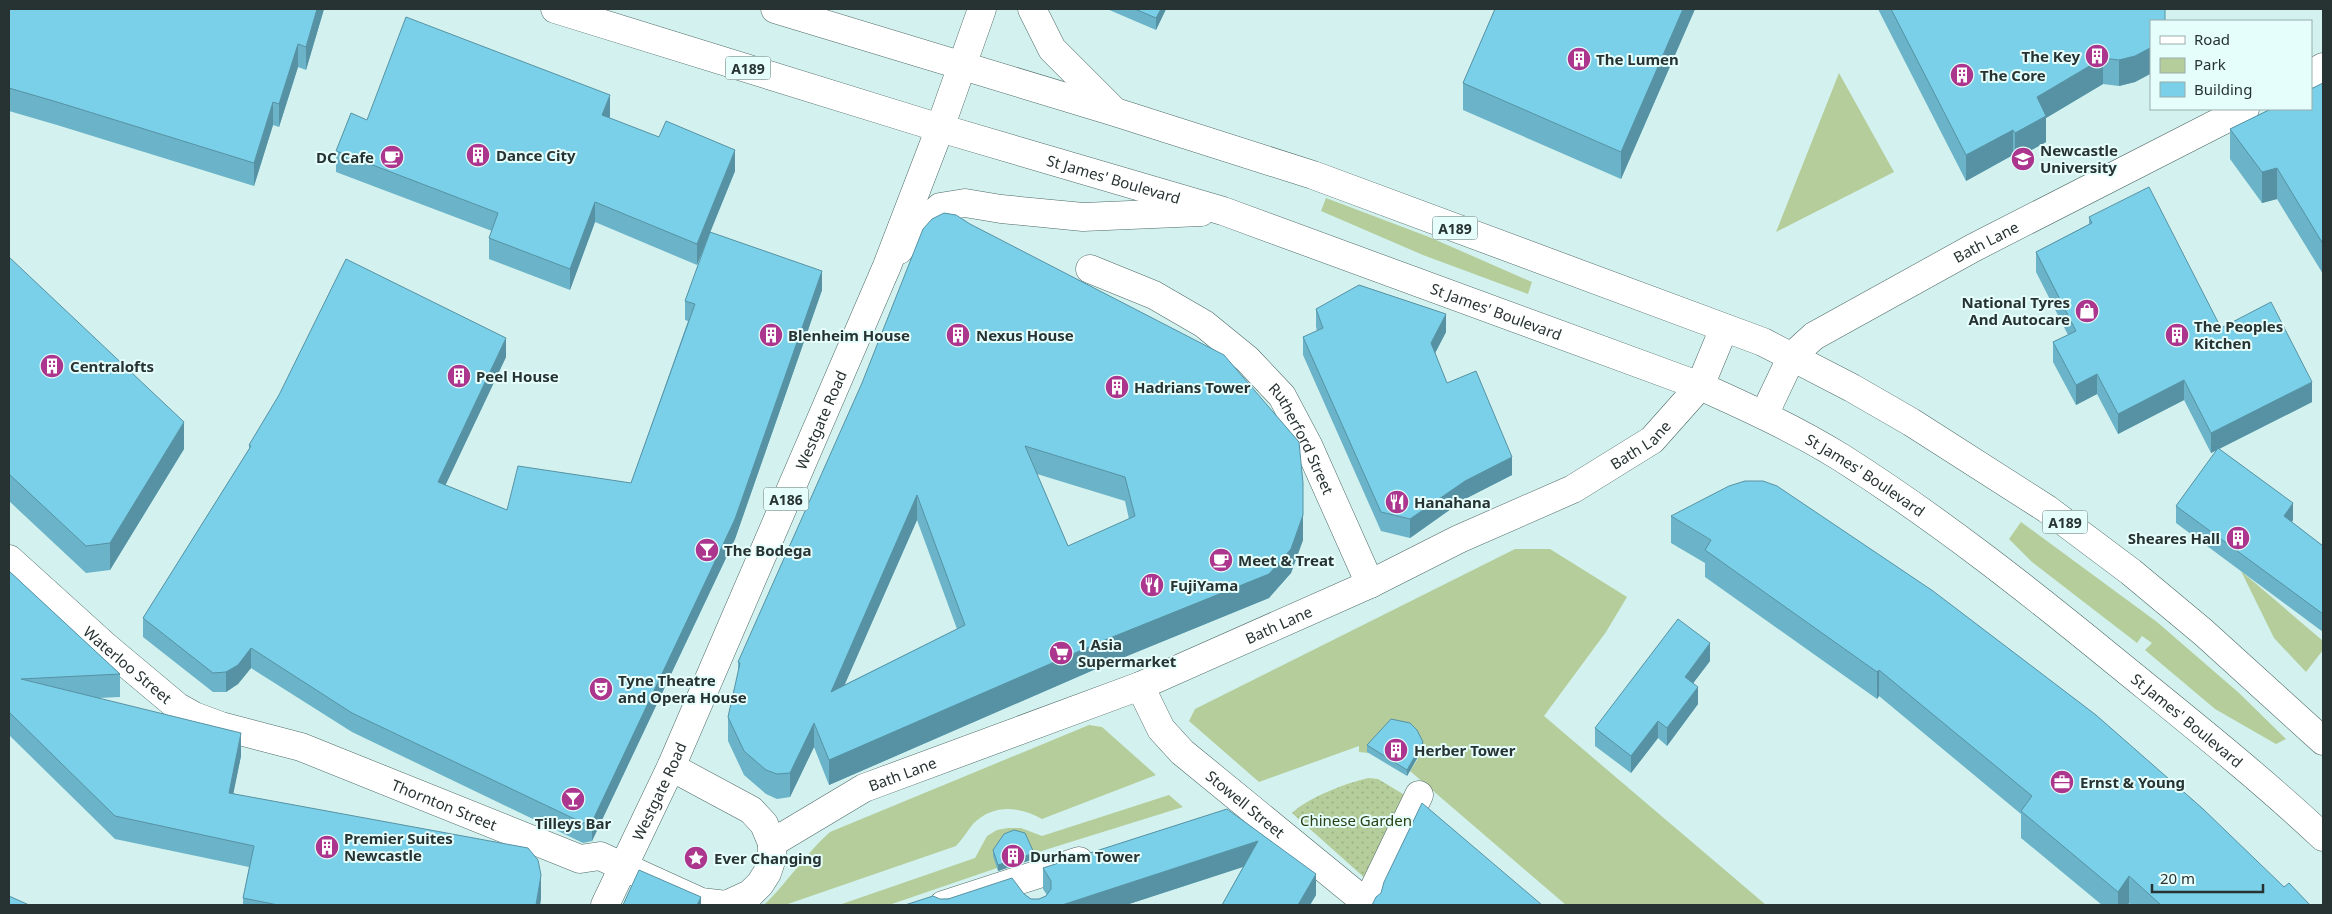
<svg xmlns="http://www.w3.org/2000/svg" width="2332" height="914" viewBox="0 0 2332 914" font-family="'Noto Sans',sans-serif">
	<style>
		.green { fill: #b4cd9a }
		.garden { fill: url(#garden-dots) }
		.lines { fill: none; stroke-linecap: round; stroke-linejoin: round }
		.minor-casing { stroke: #4d6966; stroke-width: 29 }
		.major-casing { stroke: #4d6966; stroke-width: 29 }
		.minor { stroke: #fff; stroke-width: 28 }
		.major { stroke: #fff; stroke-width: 28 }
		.wall { fill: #6ab3c8; fill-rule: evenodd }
		.shaded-wall { fill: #5692a3 }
		.building { fill: #7bd0e9; stroke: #5692a3; fill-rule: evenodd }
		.labels { text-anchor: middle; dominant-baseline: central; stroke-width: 4; stroke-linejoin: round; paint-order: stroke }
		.shield { fill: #e5fefc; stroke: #60706f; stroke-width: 1 }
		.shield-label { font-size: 14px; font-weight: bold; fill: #273332 }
		.poi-label { font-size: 15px; font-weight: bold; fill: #273332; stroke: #e5fefc; text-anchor: start }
		.street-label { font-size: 15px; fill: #273332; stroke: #e5fefc }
		.park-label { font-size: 15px; fill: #2d4014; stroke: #e5fefc }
	</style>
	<defs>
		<pattern id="garden-dots" width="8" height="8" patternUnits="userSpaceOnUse" patternTransform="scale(1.25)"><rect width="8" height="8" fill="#b4cd9a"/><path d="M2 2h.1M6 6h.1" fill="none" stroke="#9bb085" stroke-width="1.8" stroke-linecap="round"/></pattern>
	</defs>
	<rect width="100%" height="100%" fill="#d3f2ef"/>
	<path class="green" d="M1839,73L1894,172L1776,232Z
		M1326,198L1429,237L1532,282L1528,294L1423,255L1321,211Z
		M2021,522L2157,622L2239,693L2286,739L2276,744L2215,709L2145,650L2152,643L2142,636L2137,643L2032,562L2009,539Z
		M1515,549H1550L1627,597L1606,632L1544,716L1766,905H1566L1410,771L1419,757L1422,746L1370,749L1369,753L1359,752V746L1259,782L1189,721L1195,709Z
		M2241,571L2323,641V650L2306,672L2274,638Z
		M1089,725L1102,727L1156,775L1042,819C1019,806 993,804 973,824C967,831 963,839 956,846L785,905H764C788,882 805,854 830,832Z
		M1169,795L1183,807L1032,854L997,868L889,905H839L975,858L987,836L997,830L1008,828H1021L1042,836Z"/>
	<path class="garden" d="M1369,778L1378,779L1408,797L1367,880L1292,813C1309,797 1346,783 1369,778Z"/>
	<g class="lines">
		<g class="minor-casing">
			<g id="minor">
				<path d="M2311,74L2323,67"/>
				<path id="s1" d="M1090,269L1154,295L1204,324L1247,359L1282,396L1308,445L1370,584"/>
				<path id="s2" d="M1764,415L1792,356L1814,336L1973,248L2245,109"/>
				<path id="s3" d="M9,559L104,645L178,707L194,716L221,726L301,747L580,859L600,856L701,902L726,905L750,894L760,884L767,873L772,858V843L864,788L1140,686L1370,584L1459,539L1573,489L1652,440L1700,386L1724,328"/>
				<path id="s4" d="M1140,686L1161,729L1182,752L1369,905"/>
				<path d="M671,767L751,810L764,824L772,843"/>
				<path d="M943,905L1079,861"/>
				<path d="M1366,905L1419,795"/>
			</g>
		</g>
		<g class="major-casing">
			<g id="major">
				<path id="s5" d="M555,9L940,128L1223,211L1700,386C1749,408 1797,430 1842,458C1938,519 2028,590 2116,662C2186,719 2257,775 2323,837"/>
				<path d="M775,9L1115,112L1313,175L1763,342L1852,388L1911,422L2047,509L2131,572L2203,632L2323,741"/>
				<path d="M1032,9L1052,49L1112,109"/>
				<path d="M899,250L913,233L940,207L965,203L1001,209L1083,217L1201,212"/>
				<path id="s6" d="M605,905L671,767L887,266L940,128L982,9"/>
			</g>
		</g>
		<use href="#minor" class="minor"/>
		<use href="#major" class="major"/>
	</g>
	<path class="wall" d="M9,9H324L306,70L298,67L279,127L273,125L254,186L57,125L9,111Z
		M1107,9H1166L1156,30Z
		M1495,9H1695L1621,179L1463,110V83Z
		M1878,9H2165V21H2151V72L2150,74L2135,82L2119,86L2103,84L2046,118V142L2015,159L2013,155L1966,181Z
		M2323,83V274L2277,199L2262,203L2230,159V129Z
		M610,116L609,118L735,171L710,232L822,290L735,539L592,841L583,843L352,732L251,668L238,684L226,692H213L143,637V618L249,449V445L506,357L445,485L507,510L631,483L688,321L685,320V301L708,238L697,265L595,222L570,290L489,259V238L492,231L336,172V151L367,120Z
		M2089,217L2221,328L2312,402L2219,449L2293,520L2292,522L2323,546V632L2176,523V506L2217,450L2211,453L2184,400L2118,434L2097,394L2076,405L2053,362V342L2068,335L2036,272V252L2089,224Z
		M970,224L1303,540L1291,573L1269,598L1105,665L829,785L814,747L790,797L777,799L766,794L744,775L728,741V717L738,675V662ZM1037,474L1125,501L1129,519L1068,546ZM917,520L957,629L844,685Z
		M9,257L184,449L110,570L86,573L9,501Z
		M1316,309L1446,332L1435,353L1447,383L1512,475L1465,499L1410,538L1381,531L1303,355V337L1317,331L1316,327Z
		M1671,516L2284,887L2310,905H2131L2129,903L2128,905H2102L2021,838V814L1879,696L1877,699L1705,577V563L1671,543Z
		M9,571L120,674V697L98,698L241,756L233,793L541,898L540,905H243V898L249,867L115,839L9,735Z
		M1710,661L1693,683L1698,704L1667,746L1658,738L1631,773L1595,746V728Z
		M1367,745L1423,748L1407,776L1367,752Z
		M1227,809L1316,895L1310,905H1222L1243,867L1126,905L940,899L1024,894L1031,899H1039L1047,895L1043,889V868Z
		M993,850L1034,859L998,871L993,856Z"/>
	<path class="shaded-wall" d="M317,9H324L306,70V47Z
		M1161,9H1166L1156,30V18Z
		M1683,9H1695L1621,179V152Z
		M298,44V67L279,127V104Z
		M2151,46V72L2150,74L2135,82L2119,86V60Z
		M2103,58V84L2046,118V142L2015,159V133L2037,97Z
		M610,95V116L602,136V115Z
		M273,102V125L254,186V163Z
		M2013,130V155L1966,181V155Z
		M735,150V171L697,265V244Z
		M2277,168V199L2262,203V172Z
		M595,202V222L570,290V269Z
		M822,271V290L735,539L592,841V822Z
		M1446,314V332L1431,361V343Z
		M506,338V357L438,501V482Z
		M2097,374V394L2076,405V385Z
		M2184,380V400L2118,434V414Z
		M2312,382V402L2211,453V433Z
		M184,422V449L110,570V543Z
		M1512,457V475L1465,499L1410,538V519L1465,481Z
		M1303,483V540L1291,573L1269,598L1105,665L829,785V760Z
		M917,495V520L831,716V692Z
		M2293,503V520L2284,533V516Z
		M1710,643V661L1685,694V677Z
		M251,648V668L238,684L226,692V672Z
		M1879,670V696L1877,699V672Z
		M1698,687V704L1667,746V728Z
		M1658,721V738L1631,773V756Z
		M814,723V747L790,797V773Z
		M241,733V756L229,815V793Z
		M1423,742V748L1407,776V770Z
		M1258,841V862L1126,905H1062Z
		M1034,853V859L998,871V865Z
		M1316,874V895L1310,905H1298Z
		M541,875V898L540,905H536Z
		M2129,876V903L2128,905H2118V892Z
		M701,897V905H697Z"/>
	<path class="building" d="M9,9H317L306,47L298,44L279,104L273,102L254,163L57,102L9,88Z
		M1135,9H1161L1156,18Z
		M1495,9H1683L1621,152L1463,83Z
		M1891,9H2165V20L2164,21H2151V46L2150,48L2135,56L2119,60L2103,58L2037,97L2046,116L2015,133L2013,130L1966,155Z
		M406,17L610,95L602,115L659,137L666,121L735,150L697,244L595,202L570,269L489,238L498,213L336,151L351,113L367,120Z
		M2323,83V244L2277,168L2262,172L2230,129L2271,109H2311V89Z
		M2149,187L2221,328L2271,302L2312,382L2211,433L2184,380L2118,414L2097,374L2076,385L2053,342L2076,331L2036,252L2092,223L2089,217Z
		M944,213L956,215L970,224L1224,355L1299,442L1303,483V515L1291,549L1269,574L1105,640L829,760L814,723L790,773L777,774L766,770L744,751L728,717L740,663L738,662L862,383L923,229L932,219ZM1025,446L1125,477L1135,516L1068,546ZM917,495L965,625L831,692Z
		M710,232L822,271L735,519L592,822L583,823L352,713L251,648L238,665L226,672L213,673L143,618L251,446L249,445L279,395L346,259L506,338L438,482L507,510L518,466L631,483L695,304L685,301Z
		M9,257L184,422L110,543L86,546L9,474Z
		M1359,285L1446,314L1431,343L1447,383L1476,371L1512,457L1465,481L1410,519L1381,512L1303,337L1323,328L1316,309Z
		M2218,448L2293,503L2284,516L2323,546V614L2176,506Z
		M1745,481H1763L1777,486L1933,591L2096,715L2202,808L2284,887L2289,883L2310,905H2161L2129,876L2118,892L2021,811L2032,796L1879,670L1877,672L1705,550L1711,540L1671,516L1729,486Z
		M9,571L120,674L21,679L241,733L229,793L528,848L538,860L541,875L536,905H278L243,898L254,846L115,816L9,712Z
		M1678,619L1710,643L1685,677L1698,687L1667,728L1658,721L1631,756L1595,728Z
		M1391,719L1410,723L1417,730L1423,742L1407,770L1367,745Z
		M1422,803L1542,905H1372L1376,897L1381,893L1384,882Z
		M1227,809L1316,874L1298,905H1222L1258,841L1062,905H905L933,896L940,899H948L1012,878L1024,894L1031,899H1039L1046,896L1051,889V881L1043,868Z
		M1014,830L1025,833L1034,853L998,865L993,850L1004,834Z
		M639,870L701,897L697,905H623Z
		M9,896L29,905H9Z"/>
	<defs>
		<g id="building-disc" transform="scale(1.25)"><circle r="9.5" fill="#ac368e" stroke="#e5fefc"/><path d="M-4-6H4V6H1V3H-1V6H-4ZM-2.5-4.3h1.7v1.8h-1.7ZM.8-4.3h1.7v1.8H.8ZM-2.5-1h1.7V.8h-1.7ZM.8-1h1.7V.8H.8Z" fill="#fff"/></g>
		<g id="cafe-disc" transform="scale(1.25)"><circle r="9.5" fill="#ac368e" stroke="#e5fefc"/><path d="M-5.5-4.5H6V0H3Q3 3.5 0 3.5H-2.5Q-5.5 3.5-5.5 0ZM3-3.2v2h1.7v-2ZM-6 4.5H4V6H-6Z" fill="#fff"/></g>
		<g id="university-disc" transform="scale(1.25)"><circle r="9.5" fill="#ac368e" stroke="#e5fefc"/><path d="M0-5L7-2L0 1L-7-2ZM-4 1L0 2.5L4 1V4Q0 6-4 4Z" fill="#fff"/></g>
		<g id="shop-disc" transform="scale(1.25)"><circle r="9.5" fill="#ac368e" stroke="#e5fefc"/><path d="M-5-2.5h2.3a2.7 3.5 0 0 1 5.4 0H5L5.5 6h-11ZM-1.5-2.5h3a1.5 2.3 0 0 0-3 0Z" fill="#fff"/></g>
		<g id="restaurant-disc" transform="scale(1.25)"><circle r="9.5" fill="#ac368e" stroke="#e5fefc"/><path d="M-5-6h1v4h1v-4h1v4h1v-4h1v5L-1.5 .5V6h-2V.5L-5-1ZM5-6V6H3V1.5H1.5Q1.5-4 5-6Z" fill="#fff"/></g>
		<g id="bar-disc" transform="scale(1.25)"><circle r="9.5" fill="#ac368e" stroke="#e5fefc"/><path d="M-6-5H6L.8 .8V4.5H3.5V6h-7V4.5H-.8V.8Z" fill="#fff"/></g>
		<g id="supermarket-disc" transform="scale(1.25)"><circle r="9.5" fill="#ac368e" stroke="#e5fefc"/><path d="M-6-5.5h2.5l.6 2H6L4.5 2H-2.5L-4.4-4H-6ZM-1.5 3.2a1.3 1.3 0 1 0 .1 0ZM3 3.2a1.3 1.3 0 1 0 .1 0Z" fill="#fff"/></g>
		<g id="theatre-disc" transform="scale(1.25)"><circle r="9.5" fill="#ac368e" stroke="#e5fefc"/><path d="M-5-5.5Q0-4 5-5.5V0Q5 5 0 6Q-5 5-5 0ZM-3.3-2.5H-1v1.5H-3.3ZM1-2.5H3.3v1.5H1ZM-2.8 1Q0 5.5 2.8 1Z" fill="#fff"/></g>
		<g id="office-disc" transform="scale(1.25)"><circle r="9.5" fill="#ac368e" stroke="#e5fefc"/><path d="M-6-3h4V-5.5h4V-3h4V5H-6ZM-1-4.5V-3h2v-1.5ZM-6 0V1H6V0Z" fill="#fff"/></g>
		<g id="sight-disc" transform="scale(1.25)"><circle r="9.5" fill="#ac368e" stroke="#e5fefc"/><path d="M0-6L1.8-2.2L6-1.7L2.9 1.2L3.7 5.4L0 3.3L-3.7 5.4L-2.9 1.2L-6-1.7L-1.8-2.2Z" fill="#fff"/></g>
	</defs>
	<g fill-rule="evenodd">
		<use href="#building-disc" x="2097" y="56"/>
		<use href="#building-disc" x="1579" y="59"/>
		<use href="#building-disc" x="1962" y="75"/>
		<use href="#building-disc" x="478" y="155"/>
		<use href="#cafe-disc" x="392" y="157"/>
		<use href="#university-disc" x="2023" y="159"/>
		<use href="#shop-disc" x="2087" y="311"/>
		<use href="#building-disc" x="771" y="335"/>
		<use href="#building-disc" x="958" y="335"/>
		<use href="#building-disc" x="2177" y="335"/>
		<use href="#building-disc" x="52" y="366"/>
		<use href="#building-disc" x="459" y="376"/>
		<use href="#building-disc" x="1117" y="387"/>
		<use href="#restaurant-disc" x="1397" y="502"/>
		<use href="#building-disc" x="2238" y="538"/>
		<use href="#bar-disc" x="707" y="550"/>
		<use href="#cafe-disc" x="1221" y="560"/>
		<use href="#restaurant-disc" x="1152" y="585"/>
		<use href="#supermarket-disc" x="1061" y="653"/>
		<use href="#theatre-disc" x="601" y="689"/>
		<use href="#building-disc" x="1396" y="750"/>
		<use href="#office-disc" x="2062" y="782"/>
		<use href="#bar-disc" x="573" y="799"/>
		<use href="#building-disc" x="327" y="847"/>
		<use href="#building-disc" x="1013" y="856"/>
		<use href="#sight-disc" x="696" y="858"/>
	</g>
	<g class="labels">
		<g class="shield">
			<rect x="725.5" y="56.5" width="45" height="23" rx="4"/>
			<rect x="1432.5" y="216.5" width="45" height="23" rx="4"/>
			<rect x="763.5" y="487.5" width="45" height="23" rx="4"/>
			<rect x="2042.5" y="510.5" width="45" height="23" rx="4"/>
		</g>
		<g class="shield-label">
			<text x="748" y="68">A189</text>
			<text x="1455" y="228">A189</text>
			<text x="786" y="499">A186</text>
			<text x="2065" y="522">A189</text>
		</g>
		<g class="poi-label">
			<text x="2080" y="56" text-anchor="end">The Key</text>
			<text x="1596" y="59">The Lumen</text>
			<text x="1980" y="75">The Core</text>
			<text x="2040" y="150">Newcastle<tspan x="2040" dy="17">University</tspan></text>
			<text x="496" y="155">Dance City</text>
			<text x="374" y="157" text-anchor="end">DC Cafe</text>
			<text x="2070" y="302" text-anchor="end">National Tyres<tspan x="2070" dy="17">And Autocare</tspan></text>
			<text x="2194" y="326">The Peoples<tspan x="2194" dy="17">Kitchen</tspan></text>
			<text x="788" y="335">Blenheim House</text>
			<text x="976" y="335">Nexus House</text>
			<text x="70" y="366">Centralofts</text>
			<text x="476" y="376">Peel House</text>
			<text x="1134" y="387">Hadrians Tower</text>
			<text x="1414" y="502">Hanahana</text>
			<text x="2220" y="538" text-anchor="end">Sheares Hall</text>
			<text x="724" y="550">The Bodega</text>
			<text x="1238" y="560">Meet &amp; Treat</text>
			<text x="1170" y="585">FujiYama</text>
			<text x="1078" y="644">1 Asia<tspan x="1078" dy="17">Supermarket</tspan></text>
			<text x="618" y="680">Tyne Theatre<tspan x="618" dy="17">and Opera House</tspan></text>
			<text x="1414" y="750">Herber Tower</text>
			<text x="2080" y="782">Ernst &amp; Young</text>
			<text x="573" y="823" text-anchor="middle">Tilleys Bar</text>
			<text x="344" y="838">Premier Suites<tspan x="344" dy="17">Newcastle</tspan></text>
			<text x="1030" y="856">Durham Tower</text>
			<text x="714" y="858">Ever Changing</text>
		</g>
		<g class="street-label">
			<text stroke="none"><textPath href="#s5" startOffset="584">St James' Boulevard</textPath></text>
			<text stroke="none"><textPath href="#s2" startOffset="291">Bath Lane</textPath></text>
			<text stroke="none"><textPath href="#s5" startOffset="989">St James' Boulevard</textPath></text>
			<text stroke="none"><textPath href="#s6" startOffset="531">Westgate Road</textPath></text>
			<text stroke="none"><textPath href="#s1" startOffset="280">Rutherford Street</textPath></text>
			<text stroke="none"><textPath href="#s3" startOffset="1854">Bath Lane</textPath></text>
			<text stroke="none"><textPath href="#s5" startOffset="1394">St James' Boulevard</textPath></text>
			<text stroke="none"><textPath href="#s3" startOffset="1449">Bath Lane</textPath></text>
			<text stroke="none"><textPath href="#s3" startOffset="159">Waterloo Street</textPath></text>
			<text stroke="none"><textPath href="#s5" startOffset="1799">St James' Boulevard</textPath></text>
			<text stroke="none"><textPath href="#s3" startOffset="1044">Bath Lane</textPath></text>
			<text stroke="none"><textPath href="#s6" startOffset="126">Westgate Road</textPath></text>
			<text stroke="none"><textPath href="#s3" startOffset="509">Thornton Street</textPath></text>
			<text stroke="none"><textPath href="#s4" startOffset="161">Stowell Street</textPath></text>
		</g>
		<g class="park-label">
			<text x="1356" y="820">Chinese Garden</text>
		</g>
	</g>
	<rect width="2332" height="914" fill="none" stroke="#273332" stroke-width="20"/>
	<rect x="2150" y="20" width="162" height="90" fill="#e5fefc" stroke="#99adab"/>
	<rect x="2160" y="36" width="25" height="8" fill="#ffffff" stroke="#99adab"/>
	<text x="2194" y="45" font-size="15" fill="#273332">Road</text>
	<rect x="2160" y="58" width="25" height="15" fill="#b4cd9a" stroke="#99adab"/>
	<text x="2194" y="70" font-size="15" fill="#273332">Park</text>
	<rect x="2160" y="82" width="25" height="15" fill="#7bd0e9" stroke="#99adab"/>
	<text x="2194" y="95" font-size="15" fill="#273332">Building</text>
	<path d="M2152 884v8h111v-8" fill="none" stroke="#273332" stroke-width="2.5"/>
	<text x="2160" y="884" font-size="15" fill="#273332" stroke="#e5fefc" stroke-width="4" paint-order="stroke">20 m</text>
</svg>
